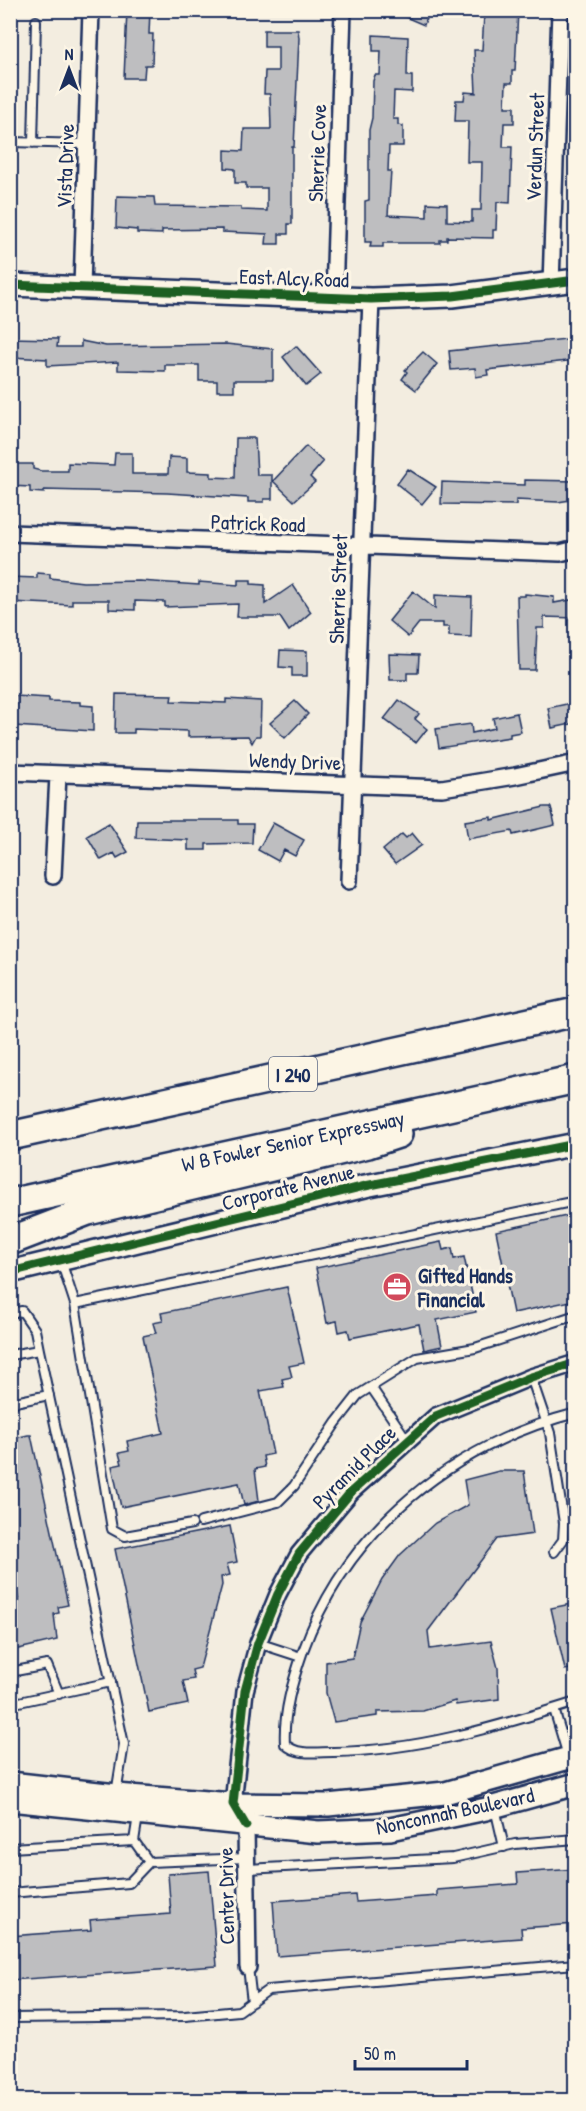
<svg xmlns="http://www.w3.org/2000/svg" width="586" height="2111" viewBox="0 0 586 2111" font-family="'Patrick Hand',sans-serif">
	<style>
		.building { fill: #bebec0; stroke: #1b2f5e; stroke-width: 1.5 }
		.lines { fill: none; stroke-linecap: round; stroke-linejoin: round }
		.lane-casing { stroke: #1b2f5e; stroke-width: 12 }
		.street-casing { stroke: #1b2f5e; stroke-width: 20 }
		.secondary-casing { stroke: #1b2f5e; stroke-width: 26 }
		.highway-casing { stroke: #1b2f5e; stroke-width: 32 }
		.lane { stroke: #fcf5e5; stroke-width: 8 }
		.street { stroke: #fcf5e5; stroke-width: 15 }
		.secondary { stroke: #fcf5e5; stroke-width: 21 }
		.highway { stroke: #fcf5e5; stroke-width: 27 }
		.cycleway-casing { stroke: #fcf5e5; stroke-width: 13 }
		.cycleway { stroke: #1b5e20; stroke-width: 9 }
		.labels { text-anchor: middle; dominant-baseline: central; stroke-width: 6; stroke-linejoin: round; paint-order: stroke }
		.shield { fill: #fcf5e5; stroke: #5e6a86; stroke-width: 1.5 }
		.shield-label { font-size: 20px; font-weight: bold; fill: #1b2f5e }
		.street-label { font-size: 21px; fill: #1b2f5e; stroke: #fcf5e5 }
		.poi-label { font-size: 21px; font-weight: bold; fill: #1b2f5e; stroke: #fcf5e5; text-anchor: start }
	</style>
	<rect width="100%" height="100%" fill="#f3ede0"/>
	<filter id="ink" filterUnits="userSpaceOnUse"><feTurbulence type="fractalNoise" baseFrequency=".0167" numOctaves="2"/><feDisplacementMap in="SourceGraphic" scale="12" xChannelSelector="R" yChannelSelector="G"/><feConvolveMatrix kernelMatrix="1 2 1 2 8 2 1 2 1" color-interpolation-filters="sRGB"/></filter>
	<g filter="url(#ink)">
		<path class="building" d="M127,10H150L149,34H153L152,65H145L144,78H124Z
			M389,10H429L424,25Z
			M494,10H518L515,71H512V83H506L505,107H514V123H504L503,147H512L510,203L497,202L496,230H493V238L447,237V240H440V243H383V247H370L371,242H365V201L369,200V130L372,118L373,81L375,75H380L381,51H373V35L408,37L407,76H412V92L394,91L393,119H398V125L403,126V146H389L388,171H391L388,215L427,217V203L447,204V221L472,222V210H481L482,162H467L468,121H455L456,100H464L465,92L476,93L474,50H482L484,15H494Z
			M264,30H298L299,38L294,147H292V224H288V234H279V244H266L267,234L222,232V229L162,230V234L137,233V230L116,228L117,196L154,197L155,206L241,207V210L267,211V188H246V183H235V169L225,168V150L243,151L244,129H271L270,94H264L265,71H278V47H264Z
			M10,338L58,339L57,347H81V341L106,346L226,344L273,349V380H234V391H217V381H199V365H165V371L118,370V362L47,366V359L10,357Z
			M576,338V360L487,370L488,375L476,377L475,368L451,370L449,351Z
			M296,346L321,374L306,386L283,357Z
			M423,352L437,364L416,390L402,379L407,372L405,370Z
			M236,438H255L257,475H272V499H264V502H248V498L167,493L44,490V493L30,492V487L10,486V464H33V469L41,471H68V463L114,465L115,453H132V474H168L169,457L187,458V472L211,473V477L235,478Z
			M306,446L323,462L310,477L315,482L294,501L273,481Z
			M408,469L436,487L422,504L397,484Z
			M525,480L576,481V499L558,502L516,500V505L441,504L442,482L525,485Z
			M37,573L50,574V578L83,582L139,581L199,585V582L238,585V580H251V584L265,585V604L293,585L311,612L289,631L280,617H237L238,604L165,607V602L135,601V610L109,609V600H72V605L10,602V577L37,578Z
			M413,591L435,609V595L472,597L471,637L449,636V627H443V623H419L408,637L389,621Z
			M525,594L554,597V603L576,599V618L544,617V628H537L535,670H519L517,596H525Z
			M280,650L307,651V676H292V668L279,667Z
			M389,654L419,655L418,673H407V680H390Z
			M116,694L172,695L171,701L226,703V699L261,701L260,736H256L252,743L248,736L188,737V731L134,729V733H115Z
			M15,696L49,698V701L80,702V705L93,706V731L14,726Z
			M399,700L419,714L415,719L427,729L416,743L384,719Z
			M295,701L308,714L285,738L270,723Z
			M576,702V723L552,728L548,708Z
			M517,713L521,732L510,734V737L439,748L436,729L471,724L472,733L495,728L493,718Z
			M544,807H551L555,825L513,835L512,831L468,839L465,821L491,817V820Z
			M137,820H238V824H253L252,843L206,844V850H188V840L136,838Z
			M109,823L128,852L117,858L114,853L101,860L87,836Z
			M273,823L304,840L295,856L284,850L278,861L258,850Z
			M412,833L422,845L395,864L383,850L402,834L406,838Z
			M576,1214V1300L513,1313L496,1231Z
			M441,1242L443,1250L452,1248L454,1259L464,1257L476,1312L437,1320L442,1346L424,1350L419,1324L350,1338L348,1330L339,1332L337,1321L327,1323L316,1268Z
			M287,1287L304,1363L289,1366L292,1377L282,1379L284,1387L260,1391L273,1454L263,1456L265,1467L255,1469L259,1501L244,1505L239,1483L121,1507L112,1466L122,1464L119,1453L129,1451L127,1441L163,1433L143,1336L156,1333L153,1323L163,1321L161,1313Z
			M28,1435H31L68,1605L58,1607L59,1613L54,1614L57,1640L10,1651V1602L19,1601L10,1560V1439Z
			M499,1471H524L533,1534L497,1539L428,1631L430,1649L491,1641L498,1668L499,1699L456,1705L455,1701L423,1711L377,1712V1716L334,1722L326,1693V1662L352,1658L360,1622L382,1580L400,1555L435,1523L468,1505L464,1480Z
			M230,1526L237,1562L227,1564L230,1575L221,1577L222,1585L200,1668L192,1670L194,1679L183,1681L188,1704L149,1712L115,1549Z
			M576,1603V1668L565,1670L551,1608Z
			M576,1869V1924L521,1928L522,1938L277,1956L273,1901L355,1895L356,1902L437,1896V1890L518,1884L517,1873Z
			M209,1871L217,1966L10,1980V1936L91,1930L90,1920L99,1919L171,1914L168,1874Z"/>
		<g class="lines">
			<g class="lane-casing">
				<path id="lane" d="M10,142L86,144
					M33,143L36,21
					M61,1261L75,1304L576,1201
					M75,1304L112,1529L125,1536L192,1524
					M10,1313L22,1311L35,1330L39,1350L124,1744L116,1794
					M10,1355L39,1350
					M531,1377L550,1433L564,1523L563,1540L554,1552
					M371,1387L407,1440
					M10,1403L49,1395
					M576,1413C452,1445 347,1529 303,1651C293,1680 283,1713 285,1744C297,1756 317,1752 333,1752C417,1751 496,1727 576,1702
					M201,1522L278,1502L294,1486L336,1423L358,1395L417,1358L475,1348L576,1315
					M258,1643L301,1657
					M10,1672L47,1665L59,1694
					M10,1704L111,1682
					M554,1709L568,1756
					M495,1808L504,1847
					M134,1841L138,1816
					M10,1848L134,1841L149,1862
					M247,1869L453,1858L515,1844L576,1839
					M10,1893L129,1883L149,1862L247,1858
					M248,1967L252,2002
					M10,2018L185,2016L239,2011L268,1990L576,1964"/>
			</g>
			<g class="street-casing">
				<path id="street" d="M551,285L560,10
					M82,287L91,10
					M334,297L343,10
					M10,533L560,553L576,549
					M10,772L442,788L515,776L576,763
					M53,876L58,775
					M349,881L371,299
					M248,1967L246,1826L233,1804L245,1691L258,1643L278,1594L299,1554L351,1492L436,1416L531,1377L576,1363"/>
			</g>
			<g class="secondary-casing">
				<path id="secondary" d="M10,285L371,299L452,296L576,280
					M10,1272L365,1186L576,1144
					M10,1783L116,1795L233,1804L328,1805L445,1793L576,1756
					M10,1800L318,1832L390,1829L486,1809L576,1784"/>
			</g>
			<g class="highway-casing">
				<path id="highway" d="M10,1136L576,1012
					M10,1203L576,1079
					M10,1241L88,1211L368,1144L398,1134"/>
			</g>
			<use href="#lane" class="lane"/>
			<use href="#street" class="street"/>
			<use href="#secondary" class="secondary"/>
			<use href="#highway" class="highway"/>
			<g class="cycleway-casing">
				<path id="cycleway" d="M10,285L371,299L452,296L576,280
					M10,1272L365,1186L576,1144
					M246,1826L233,1804L245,1691L258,1643L278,1594L299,1554L351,1492L436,1416L531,1377L576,1363"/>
			</g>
			<use href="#cycleway" class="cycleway"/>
		</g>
	</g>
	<defs>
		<g id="office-disc" transform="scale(1.5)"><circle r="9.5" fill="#d1495b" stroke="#fcf5e5"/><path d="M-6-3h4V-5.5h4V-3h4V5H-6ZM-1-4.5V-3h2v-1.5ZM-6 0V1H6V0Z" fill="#fff"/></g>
	</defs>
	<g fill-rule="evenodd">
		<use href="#office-disc" x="397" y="1287"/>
	</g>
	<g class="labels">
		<rect class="shield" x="269" y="1057" width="48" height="34" rx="4.5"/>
		<g class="shield-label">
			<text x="293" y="1074">I 240</text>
		</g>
		<g class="street-label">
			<text transform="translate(535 147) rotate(-88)">Verdun Street</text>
			<text transform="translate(317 153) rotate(-88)">Sherrie Cove</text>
			<text transform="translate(65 166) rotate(-88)">Vista Drive</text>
			<text transform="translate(294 278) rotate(2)">East Alcy Road</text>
			<text transform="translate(258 523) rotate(2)">Patrick Road</text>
			<text transform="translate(338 589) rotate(-88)">Sherrie Street</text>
			<text transform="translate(295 761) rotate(2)">Wendy Drive</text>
			<text transform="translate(293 1141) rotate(-12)">W B Fowler Senior Expressway</text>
			<text transform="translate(288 1187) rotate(-14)">Corporate Avenue</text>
			<text transform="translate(354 1467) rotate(-45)">Pyramid Place</text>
			<text transform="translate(455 1811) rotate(-12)">Nonconnah Boulevard</text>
			<text transform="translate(226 1896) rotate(-91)">Center Drive</text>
		</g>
		<g class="poi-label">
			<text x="418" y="1275">Gifted Hands<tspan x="418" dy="24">Financial</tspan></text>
		</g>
	</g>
	<rect width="586" height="2111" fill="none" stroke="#fcf5e5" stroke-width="36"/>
	<rect x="18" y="18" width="550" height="2075" fill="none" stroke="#1b2f5e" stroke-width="2" filter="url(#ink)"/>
	<g transform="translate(69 69)" stroke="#fcf5e5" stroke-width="4.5" paint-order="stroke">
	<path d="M0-4.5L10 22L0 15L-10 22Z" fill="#1b2f5e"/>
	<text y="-9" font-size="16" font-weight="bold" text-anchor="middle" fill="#1b2f5e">N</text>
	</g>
	<path d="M355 2060v9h112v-9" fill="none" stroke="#1b2f5e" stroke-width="3"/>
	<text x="364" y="2060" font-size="18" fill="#1b2f5e" stroke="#fcf5e5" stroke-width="4.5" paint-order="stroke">50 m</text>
</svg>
